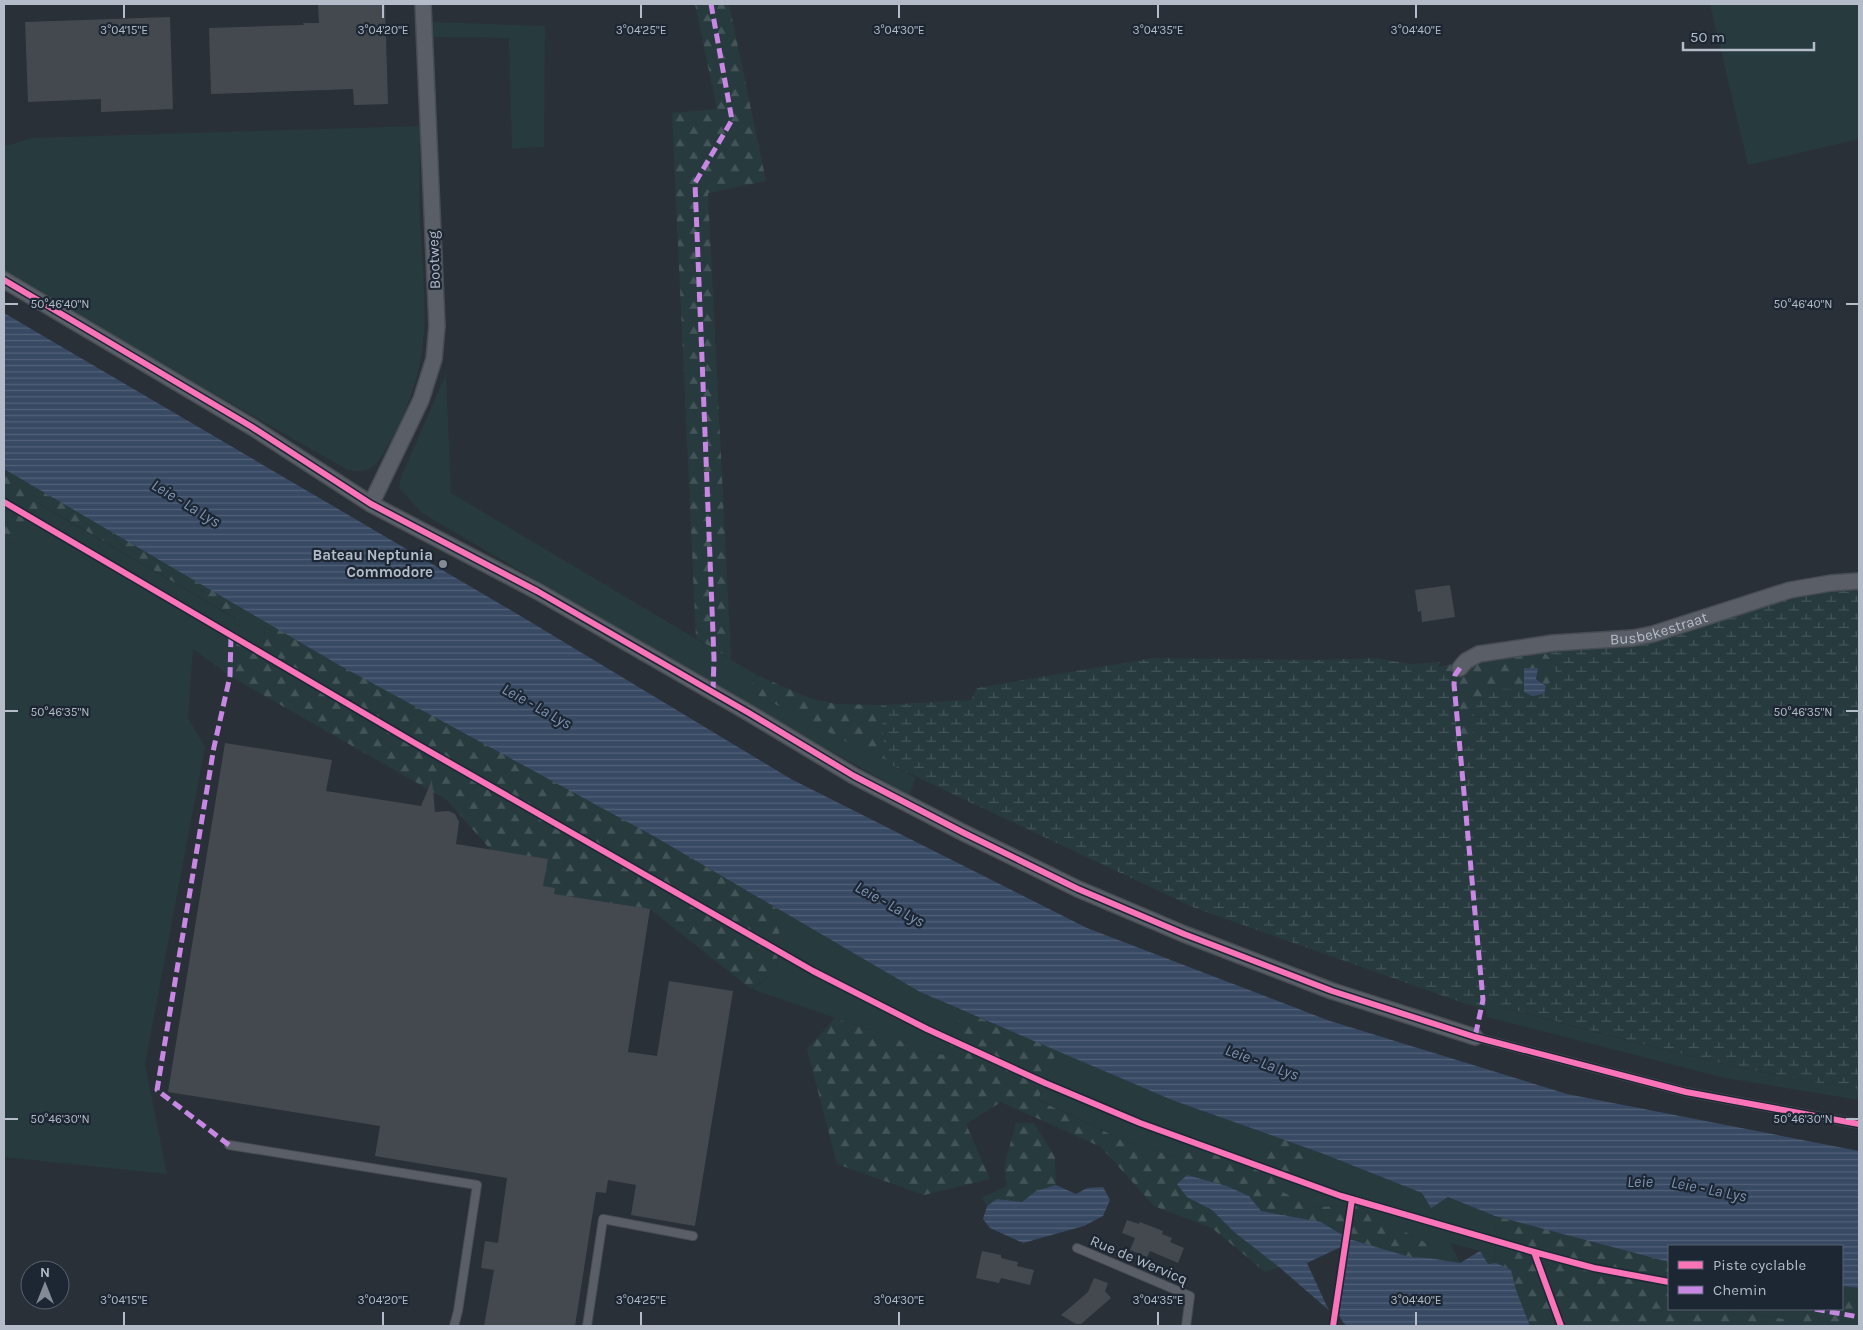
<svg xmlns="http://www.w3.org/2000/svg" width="1863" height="1330" viewBox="0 0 1863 1330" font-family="Karla,sans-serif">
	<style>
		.grass { fill: #273a3e }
		.forest { fill: url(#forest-firs) }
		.wetland { fill: url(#wetland-marsh) }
		.water { fill: url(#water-rules) }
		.pier { fill: #2a3038 }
		.building { fill: #444950 }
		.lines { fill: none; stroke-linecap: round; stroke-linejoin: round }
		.service-casing { stroke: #484c53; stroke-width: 10 }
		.minor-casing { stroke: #484c53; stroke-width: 18 }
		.service { stroke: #5a5e66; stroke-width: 8 }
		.minor { stroke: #5a5e66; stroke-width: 15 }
		.quiet { stroke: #c787e3; stroke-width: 5; stroke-dasharray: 10 5; stroke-linecap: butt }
		.cycleway-casing { stroke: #1d2633; stroke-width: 9 }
		.cycleway { stroke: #fb73b8; stroke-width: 6 }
		.ticks { fill: none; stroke: #b4bcc9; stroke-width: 2 }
		.poi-dot { fill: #848b96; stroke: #1d2633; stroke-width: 2 }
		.labels { text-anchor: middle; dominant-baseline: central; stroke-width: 4.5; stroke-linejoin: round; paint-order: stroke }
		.street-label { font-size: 15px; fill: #b4bcc9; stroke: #1d2633 }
		.poi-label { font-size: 15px; font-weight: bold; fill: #b4bcc9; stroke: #1d2633; text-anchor: end }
		.water-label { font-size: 16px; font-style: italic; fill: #7c92b1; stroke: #1d2633 }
		.ticks-label { font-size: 12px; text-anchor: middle; fill: #b4bcc9; stroke: #1d2633; stroke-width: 4.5; stroke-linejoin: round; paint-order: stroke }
	</style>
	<defs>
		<pattern id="forest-firs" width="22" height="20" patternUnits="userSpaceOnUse" patternTransform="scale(1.25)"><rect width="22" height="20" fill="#273a3e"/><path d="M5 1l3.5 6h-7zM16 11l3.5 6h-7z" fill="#445559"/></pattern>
		<pattern id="wetland-marsh" width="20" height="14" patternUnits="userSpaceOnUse" patternTransform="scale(1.25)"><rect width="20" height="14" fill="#273a3e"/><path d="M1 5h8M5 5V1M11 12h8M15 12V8" fill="none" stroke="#445559"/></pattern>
		<pattern id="water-rules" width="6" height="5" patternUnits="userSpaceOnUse" patternTransform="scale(1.25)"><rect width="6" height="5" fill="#384963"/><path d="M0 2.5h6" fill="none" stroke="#526178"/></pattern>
	</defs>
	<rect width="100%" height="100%" fill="#2a3038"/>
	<path class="grass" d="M1710,4H1859V139L1748,165Z
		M433,22L545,26L544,147L512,149L509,38L434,37Z
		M420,126C420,157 419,189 420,220C422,264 428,310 422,353C417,384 405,415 390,442C378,462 374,475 348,470L4,274V145H10L31,138Z
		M446,374L451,493L757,675L748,690L916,778L909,795L706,680L422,513L399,488L401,477Z
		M39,504L236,619L242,608L266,622L262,653L231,635L230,676L193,649L188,718L205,747L145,1064L167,1174L4,1157V538L14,544Z
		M781,911L920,992L963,1011L942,1055L752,989L776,972Z
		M1498,1006C1618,1038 1737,1072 1859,1089V1100L1725,1078L1487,1017L1486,1009Z
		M1057,1050L1172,1100L1285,1140L1239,1165L1211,1139L1179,1158L1127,1142L1038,1099Z
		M1321,1153L1422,1193L1448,1197L1495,1216L1496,1263L1488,1265L1480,1251L1450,1243L1460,1263L1429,1258L1428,1244L1357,1206L1311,1207L1280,1191Z
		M1728,1309H1794L1795,1321Z"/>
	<path class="forest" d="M695,4H729L766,181L708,193L731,659L696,638L672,113L717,109Z
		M4,469L242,608L237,619L40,504L14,544L4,538Z
		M266,622L657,838L781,911L776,972L751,989L650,909L554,894L555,888L543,886L547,859L491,850L447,800L230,676L231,635L262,652Z
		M1541,648C1550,658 1557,665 1556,678L1546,686L1525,668L1524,692L1509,689L1471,707L1474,746L1458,749L1452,672L1439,671L1438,667L1456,663Z
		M757,675L812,699L836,704L881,705L885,762L748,690Z
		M963,1011L1057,1050L1038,1100L1127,1142L1179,1158L1211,1139L1239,1165L1285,1140L1321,1153L1281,1191L1311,1207L1357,1206L1428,1244L1429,1258L1410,1257L1349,1239L1321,1222L1261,1211L1249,1196L1227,1186L1188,1175L1187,1197L1212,1210L1234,1232L1279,1267L1265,1272L1212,1228L1154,1206L1101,1147L1001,1102L966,1124L990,1179L924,1195L837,1164L807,1049L835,1018L942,1055Z
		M1016,1123H1034L1055,1157L1056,1185L1036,1191L1022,1202L997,1199L987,1206L982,1198L1007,1186L1004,1167Z
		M1495,1216L1669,1262V1309H1728L1794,1321V1309H1842V1286L1859,1288V1326H1530L1516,1290L1511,1271L1496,1263Z"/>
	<path class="wetland" d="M1859,587V1089C1737,1072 1618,1037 1499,1006L1486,1009L1466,1004L1195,908L885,762L881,705L971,700L977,688L1153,658L1321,660L1375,658L1411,664L1440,662L1438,667L1439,671L1452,672L1458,748L1474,746L1471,707C1488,691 1497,685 1521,691C1533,694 1530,696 1544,694L1546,686L1556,678C1557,665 1550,658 1541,648L1652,642L1774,602L1825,589Z"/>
	<path class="water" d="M4,313L524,618L791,779L1087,928L1330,1021L1567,1094L1859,1151V1288L1842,1286V1246H1669V1262L1495,1216L1448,1197L1431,1208L1422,1193L1321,1153L1172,1100L920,992L657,838L339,665L4,469Z
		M1524,668H1538L1536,679L1546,686L1544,694L1532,696L1524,692Z
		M1187,1175L1227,1186L1249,1196L1261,1211L1321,1222L1349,1239L1410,1257L1429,1258L1460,1263L1480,1251L1488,1264L1496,1263L1511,1270L1516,1290L1530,1326H1347L1279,1267L1234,1232L1212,1210L1187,1197L1177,1184Z
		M1056,1185L1076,1194L1087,1188L1103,1187L1110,1200L1103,1216L1084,1226L1023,1243L990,1228L983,1219L987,1206L997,1199L1022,1202L1036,1191Z"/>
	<path class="pier" d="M1343,1232L1350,1236L1339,1315L1345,1326L1331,1315L1307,1263L1341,1247Z"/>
	<path class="building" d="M318,4H385L388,104L354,105L353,89L211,94L209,28L304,25L303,23H319Z
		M170,17L173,109L101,112V99L28,102L25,22Z
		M1450,585L1455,617L1422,622L1421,611L1418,612L1415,590Z
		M225,743L332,760L326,791L421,806L432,780L435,812L449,811L455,814L459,822L456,844L548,859L543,886L555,888L554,894L650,909L628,1052L657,1056L669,981L733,991L695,1226L631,1215L636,1185L608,1180L606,1193L596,1192L575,1326H484L494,1270L481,1268L485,1241L498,1243L507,1178L375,1156L380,1126L168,1092Z
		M1127,1220L1139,1224L1140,1222L1163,1231L1162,1234L1172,1238L1170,1242L1184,1248L1178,1263L1150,1251L1147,1257L1130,1250L1135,1238L1122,1233Z
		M982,1251L1001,1255V1258L1018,1262L1017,1266L1034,1270L1030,1285L1001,1278L999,1283L976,1278Z
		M1094,1278L1108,1283L1105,1291L1111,1298L1081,1324H1076L1061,1315L1088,1292Z"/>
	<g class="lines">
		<g class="service-casing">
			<path id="service" d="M1475,1037L1686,1092L1859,1124
				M229,1145L477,1185L458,1311L454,1326
				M1077,1248L1190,1296L1186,1326
				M587,1326L603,1219L693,1236"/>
		</g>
		<g class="minor-casing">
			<g id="minor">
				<path d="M4,280L252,427L371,504L537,591L749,713L854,776L964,833L1078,889L1184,934L1332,991L1475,1037"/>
				<path d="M371,504L421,400L434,359L437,326L423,4"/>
				<path id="s1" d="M1460,668L1466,661L1479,654L1553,643L1633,638L1653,634L1790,590L1831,583L1859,581"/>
			</g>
		</g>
		<use href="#service" class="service"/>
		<use href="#minor" class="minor"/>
		<path class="quiet" d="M711,4L732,120L695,183L714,659L713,692
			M1460,668L1455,675L1454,684L1483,1000L1475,1037
			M229,1145L157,1090L214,747L230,676L231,635
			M1815,1309L1859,1317"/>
		<g class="cycleway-casing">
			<path id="cycleway" d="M4,280L252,427L371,504L537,591L749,713L854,776L964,833L1078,889L1184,934L1332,991L1475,1037L1686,1092L1859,1124
				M4,502L413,742L813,971L927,1029L1045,1083L1140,1123L1341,1196L1534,1252L1594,1268L1669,1282
				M1534,1252L1561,1326
				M1333,1326L1352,1199"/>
		</g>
		<use href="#cycleway" class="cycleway"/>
	</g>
	<path class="ticks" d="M124,5V18M383,5V18M641,5V18M899,5V18M1158,5V18M1416,5V18M5,304H18M1846,304H1858M5,711H18M1846,711H1858M5,1119H18M1846,1119H1858M124,1312V1325M383,1312V1325M641,1312V1325M899,1312V1325M1158,1312V1325M1416,1312V1325"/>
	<circle class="poi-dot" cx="443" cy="564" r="5"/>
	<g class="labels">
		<g class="street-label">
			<text transform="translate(434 260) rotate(-92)">Bootweg</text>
			<text stroke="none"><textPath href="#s1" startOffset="206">Busbekestraat</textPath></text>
			<text transform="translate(1139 1260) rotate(23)">Rue de Wervicq</text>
		</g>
		<g class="poi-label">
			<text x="433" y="555">Bateau Neptunia<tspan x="433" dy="17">Commodore</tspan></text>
		</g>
		<g class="water-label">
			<text transform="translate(186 503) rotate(31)">Leie - La Lys</text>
			<text transform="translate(537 706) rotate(29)">Leie - La Lys</text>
			<text transform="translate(890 904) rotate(29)">Leie - La Lys</text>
			<text transform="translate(1262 1062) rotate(20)">Leie - La Lys</text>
			<text x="1640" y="1181">Leie</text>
			<text transform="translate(1709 1189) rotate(11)">Leie - La Lys</text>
		</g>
	</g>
	<g class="ticks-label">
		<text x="124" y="34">3°04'15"E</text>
		<text x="383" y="34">3°04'20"E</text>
		<text x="641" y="34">3°04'25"E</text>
		<text x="899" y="34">3°04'30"E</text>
		<text x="1158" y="34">3°04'35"E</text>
		<text x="1416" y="34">3°04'40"E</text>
		<text x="60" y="308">50°46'40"N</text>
		<text x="1803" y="308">50°46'40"N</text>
		<text x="60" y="716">50°46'35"N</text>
		<text x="1803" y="716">50°46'35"N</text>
		<text x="60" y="1123">50°46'30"N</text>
		<text x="1803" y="1123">50°46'30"N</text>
		<text x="124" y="1304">3°04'15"E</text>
		<text x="383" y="1304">3°04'20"E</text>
		<text x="641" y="1304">3°04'25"E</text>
		<text x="899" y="1304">3°04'30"E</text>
		<text x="1158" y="1304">3°04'35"E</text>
		<text x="1416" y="1304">3°04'40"E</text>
	</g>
	<rect width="1863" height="1330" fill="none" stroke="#b4bcc9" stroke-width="10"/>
	<rect x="1668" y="1245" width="175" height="65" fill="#1d2633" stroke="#59626f"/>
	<rect x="1678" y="1261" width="25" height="8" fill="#fb73b8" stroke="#59626f"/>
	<text x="1713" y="1270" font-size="15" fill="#b4bcc9">Piste cyclable</text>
	<rect x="1678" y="1286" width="25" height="8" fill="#c787e3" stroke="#59626f"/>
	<text x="1713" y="1295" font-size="15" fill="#b4bcc9">Chemin</text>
	<g transform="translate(45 1285)"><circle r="24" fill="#1d2633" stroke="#59626f"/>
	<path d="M0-4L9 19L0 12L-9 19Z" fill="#848b96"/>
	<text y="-8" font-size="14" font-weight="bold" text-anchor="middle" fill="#b4bcc9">N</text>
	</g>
	<path d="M1683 42v8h131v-8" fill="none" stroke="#b4bcc9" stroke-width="2.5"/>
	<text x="1690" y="42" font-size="15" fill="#b4bcc9" stroke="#1d2633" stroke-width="4" paint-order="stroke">50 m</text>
</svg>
